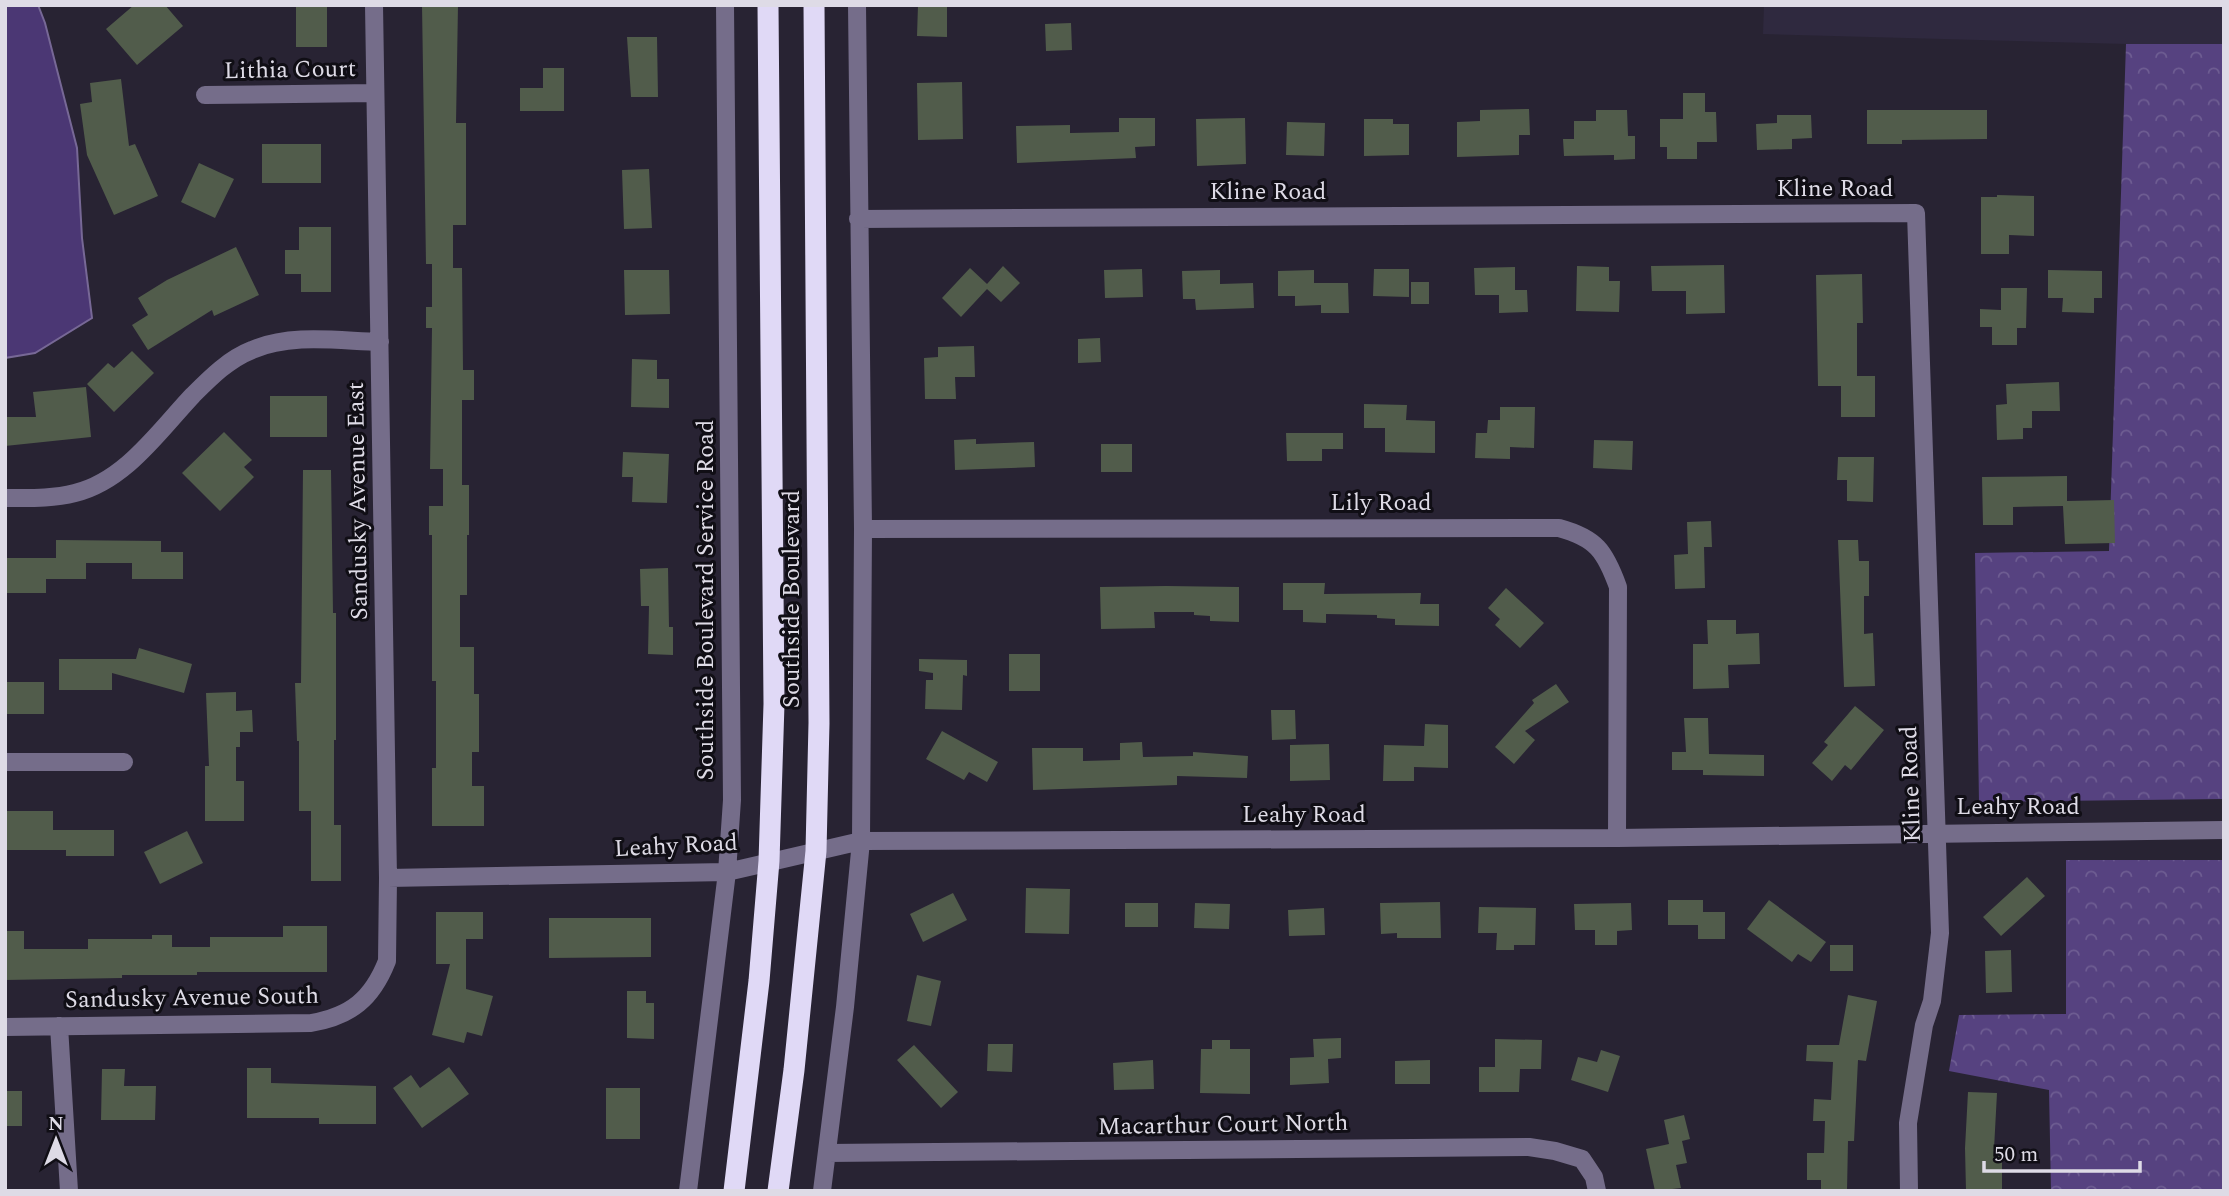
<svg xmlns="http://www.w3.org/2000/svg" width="2229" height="1196" viewBox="0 0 2229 1196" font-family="Spectral,serif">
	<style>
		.built { fill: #2f293f }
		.forest { fill: url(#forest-crowns) }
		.water { fill: #4b3774; stroke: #776896; stroke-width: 2 }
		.building { fill: #515c4b }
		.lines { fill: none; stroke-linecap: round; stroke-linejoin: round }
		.minor { stroke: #756d8a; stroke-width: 18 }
		.highway { stroke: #e0d9f6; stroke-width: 21 }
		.labels { text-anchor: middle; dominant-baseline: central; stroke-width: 6; stroke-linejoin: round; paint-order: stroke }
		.street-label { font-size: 24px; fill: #dedbe6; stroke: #100e15 }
	</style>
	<defs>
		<pattern id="forest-crowns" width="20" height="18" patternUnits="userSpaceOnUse" patternTransform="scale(1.75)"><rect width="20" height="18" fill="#564280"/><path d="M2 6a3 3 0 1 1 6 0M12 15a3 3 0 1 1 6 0" fill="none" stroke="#6e5d92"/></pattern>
	</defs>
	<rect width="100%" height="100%" fill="#282333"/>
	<path class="built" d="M1764,5H2224V44H2126L1763,34Z"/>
	<path class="forest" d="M2126,44H2224V799L1979,802L1975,553L2109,551Z
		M2066,860H2224V1191H2051L2049,1090L1949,1071L1959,1015L2066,1014Z"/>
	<path class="water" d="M5,5H38L45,23L77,148L82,238L92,318L35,353L5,358Z"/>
	<path class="building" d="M134,5H165L183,26L137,65L106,29Z
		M296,5H327V47H296Z
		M422,5H458L456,123H466V225H453V268H462L463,370H474V400H462V485H469V535H467V595H460V647H474V694H479V752H472V786H484V826H432V768H436V681H432V535H429V506H443V469H430L432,328H426V307H432V264H426Z
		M918,5H947V37L917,36Z
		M1071,23L1072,50L1046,51L1045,24Z
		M627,37H657L658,97H631Z
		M543,68H564V111H520V88H543Z
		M121,79L129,146L135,144L158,196L114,215L87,155L80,104L92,102L90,83Z
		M962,82L963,139L918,140L917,83Z
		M1683,93H1705V112H1716L1717,142H1697V159H1667V147H1660V119H1683Z
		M1529,109L1530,135H1519V155L1457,157V122L1480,121V110Z
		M1596,110H1627L1628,136H1635V159L1614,160V155L1564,156L1563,139H1574V121H1596Z
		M1867,110H1987V139L1902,140V144H1867Z
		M1777,115H1811L1812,138L1792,139V149L1757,150L1756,124L1777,123Z
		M1119,118H1155V146L1135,147L1136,158L1017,163L1016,126L1070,125V133L1119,132Z
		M1245,118L1246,164L1197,166L1196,119Z
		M1364,119H1393V124H1409V155L1364,156Z
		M1287,122L1325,123L1324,156L1286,155Z
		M262,144H321V183H262Z
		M199,163L234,179L215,218L181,202Z
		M649,169L652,228L624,229L622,170Z
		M1997,195L2034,196V236L2009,235V254H1981V197H1997Z
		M299,227H331V292H301V274H285V250H299Z
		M236,247L259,295L214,316L212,310L148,350L132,325L148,315L138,298L167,280Z
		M1724,265L1725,313L1686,314V291H1652L1651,266Z
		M1003,266L1020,283L1001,302L987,289L961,317L942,298L970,268L987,284Z
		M1577,266L1609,267V281H1620L1619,312L1576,311Z
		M1515,267V290H1527L1528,312L1499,313V295H1475L1474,268Z
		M1142,269L1143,297L1105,298L1104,270Z
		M1374,269H1409V297L1373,296Z
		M624,270H669L670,314L625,315Z
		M1220,270V284L1253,283L1254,308L1196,310L1195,299H1183L1182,271Z
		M1314,270V283H1348L1349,313H1321V305L1295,306V296H1278V271Z
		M2048,270L2102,271V298H2094V313L2062,312L2063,298H2048Z
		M1862,274L1863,323H1857V376H1875V417H1841V386H1818L1816,275Z
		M1411,282H1429V304H1411Z
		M2001,288H2027L2026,328H2017V345H1992V327H1980V309L2001,310Z
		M1100,338L1101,362L1078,363V339Z
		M974,346L975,377H955L956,399H925L924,358L938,357V347Z
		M132,351L154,373L114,412L87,384L108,363L114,368Z
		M632,359L657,360V379H669V408L631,407Z
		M2059,382L2060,411H2032V428H2023V439L1997,440L1996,405L2007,404L2006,384Z
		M86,387L91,437L5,446V417H36L33,392Z
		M270,396H327V437H270Z
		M1364,404L1407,405L1406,420L1435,421V453L1385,452V428H1364Z
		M1500,407H1535L1534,448L1510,447V459L1475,458L1476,433H1487L1488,420H1500Z
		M224,432L252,460L244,467L254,477L220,511L182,473Z
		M1286,433H1343V449H1322V461H1287Z
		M976,439V444L1034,442L1035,467L955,470L954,440Z
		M1594,440L1633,441L1632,470L1593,468Z
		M1101,444H1132V472H1101Z
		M623,452L669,454L667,503L632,502L633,477H622Z
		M1838,457H1874L1873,502L1847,501V480H1837Z
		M303,470H331L333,613H336V740H334V825H341V881H311V811H299V741H297L295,683H301Z
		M2067,476V501L2114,500L2115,543L2065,544L2063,506L2013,507V525H1983L1982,477Z
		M1711,521L1712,547H1704L1705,588L1675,589L1674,555L1688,554L1687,522Z
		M56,540L161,541V552H183V579H132V563H86V579H46V593H5V558H56Z
		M1838,540H1858L1859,561H1869V596H1864V634L1873,633L1875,686L1844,687Z
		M668,568L669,627H673V655L648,654L649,606H641L640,569Z
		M1283,583H1325L1324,594L1421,593L1420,604H1439V626L1395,625V619L1377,618V615L1326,614V623L1303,622V610H1283Z
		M1166,586L1239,587V622L1210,621V616L1194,615V612H1154L1155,628L1101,629L1100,587Z
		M1506,588L1544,623L1520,648L1495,625L1500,619L1488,608Z
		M1707,620H1736V634L1759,633L1760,664L1728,665L1729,688L1693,689V644H1708Z
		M139,648L192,664L184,693L112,673V690H59V659H136Z
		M1009,654H1040V691H1009Z
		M919,659L967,660V676L963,675L962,710L925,709L926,680H933V673L919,671Z
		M5,682H44V714H5Z
		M1556,684L1569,702L1525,731L1535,740L1514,764L1495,747L1534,703L1532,700Z
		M236,692V711L252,710L253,732H240V747H236V781H244V821H205V766H209L206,693Z
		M1855,706L1884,730L1851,770L1845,765L1832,781L1812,763L1828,745L1824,742Z
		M1271,710H1295L1296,739L1272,740Z
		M1684,718H1708L1709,754L1764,755V776L1703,775V770H1672V752H1686Z
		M1425,724L1448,725V768L1414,767V781H1383L1384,745L1424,746Z
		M942,731L998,762L987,782L969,772L964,780L926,759Z
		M1142,742L1143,757L1193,756V752L1248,756L1247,778L1177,776V785L1033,790L1032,748H1083V761L1120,760V743Z
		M1329,744L1330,780L1290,781V745Z
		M5,811H53V830H114V856H66V850H5Z
		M187,831L203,863L160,884L144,852Z
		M2027,877L2045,896L2001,936L1983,917Z
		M1026,888L1070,889L1069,934L1025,933Z
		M953,893L967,920L923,942L910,914Z
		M1668,900H1703V912H1725V939H1698V925H1668Z
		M1769,900L1826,942L1811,962L1798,954L1792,962L1747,929Z
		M1440,902L1441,938H1397V933L1381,934L1380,903Z
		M1125,903H1158V927H1125Z
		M1195,903L1230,904L1229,929L1194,928Z
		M1631,903L1632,930L1617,931V945H1595V930H1575L1574,904Z
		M1479,907L1536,908L1535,945H1514V950H1496L1497,933H1478Z
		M1324,908L1325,935L1289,936L1288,910Z
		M436,912H483V939H466V989L493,996L482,1036L467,1032L464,1043L432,1035L450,964H436Z
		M549,918H651V957L549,958Z
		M283,926H327V972H197V975H122V978L5,980V931H24V949H88V939H152V935H172V947H210V937H283Z
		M1830,945H1853V971H1830Z
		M2011,950L2012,992L1986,993L1985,951Z
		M917,975L941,981L931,1026L907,1021Z
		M627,991H646V1003H654V1039L627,1038Z
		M1848,995L1877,1001L1866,1061L1858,1060L1854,1141H1848L1847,1191H1821V1180H1807V1153H1824L1825,1121H1813L1814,1099L1831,1100L1833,1062L1806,1061L1807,1045H1839Z
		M1341,1038V1058L1328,1059L1329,1083L1290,1085V1058L1314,1057L1313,1039Z
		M1495,1039L1542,1040L1541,1069H1520L1519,1092H1479V1067H1495Z
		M1212,1040H1230V1049H1250V1094L1200,1093L1201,1049H1212Z
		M988,1044H1013L1012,1072L987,1071Z
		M914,1045L958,1092L941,1108L897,1060Z
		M1601,1050L1620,1056L1608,1092L1571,1080L1578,1057L1597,1062Z
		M1153,1060L1154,1089L1114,1090L1113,1063Z
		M1430,1060V1084H1395V1061Z
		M449,1067L469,1094L422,1128L393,1088L411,1075L420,1088Z
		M247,1068H271V1083L376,1086V1124H319V1118H247Z
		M102,1069H125L124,1086H156L155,1120H101Z
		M606,1088H640V1139H606Z
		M5,1091H22V1126H5Z
		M1968,1092L1997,1093L1994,1149L2002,1148V1191H1966L1965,1148Z
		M1684,1115L1690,1139L1682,1141L1687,1163L1676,1165L1681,1188L1655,1191L1646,1149L1669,1144L1664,1120Z"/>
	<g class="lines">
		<path class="minor" d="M205,95L375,93
			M858,219L1916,213L1940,933L1932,1001L1924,1025L1908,1123L1909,1191
			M5,498C29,498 52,499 75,493C125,481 159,431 193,395C211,377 229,359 252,350C291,333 339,341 380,342
			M863,529L1559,528C1596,538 1605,551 1618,587L1617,838
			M5,762H124
			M388,878L727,872L861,841L1617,838L2224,830
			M59,1026L69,1191
			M5,1027L311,1023C351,1016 372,999 387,961L388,878L374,5
			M827,1153L1529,1147L1555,1151L1582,1159L1594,1177L1597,1191
			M688,1191L727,872L732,800L725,5
			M822,1191L845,1007L861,841L863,529L857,5"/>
		<path class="highway" d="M734,1191L759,981L769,861L774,704L768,5
			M778,1191L794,1070L816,851L819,723L814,5"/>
	</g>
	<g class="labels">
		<g class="street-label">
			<text transform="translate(290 70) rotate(-1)">Lithia Court</text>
			<text x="1835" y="189">Kline Road</text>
			<text x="1268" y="192">Kline Road</text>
			<text transform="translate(358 501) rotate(-91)">Sandusky Avenue East</text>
			<text x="1381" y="503">Lily Road</text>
			<text transform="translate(792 599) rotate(-90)">Southside Boulevard</text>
			<text transform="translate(706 600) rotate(-90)">Southside Boulevard Service Road</text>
			<text transform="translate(1911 784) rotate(-92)">Kline Road</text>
			<text x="2018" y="807">Leahy Road</text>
			<text x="1304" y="815">Leahy Road</text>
			<text transform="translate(676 846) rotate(-3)">Leahy Road</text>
			<text transform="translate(192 998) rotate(-1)">Sandusky Avenue South</text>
			<text transform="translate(1223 1125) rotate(-1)">Macarthur Court North</text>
		</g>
	</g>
	<rect width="2229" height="1196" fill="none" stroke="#dedbe6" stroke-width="14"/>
	<g transform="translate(56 1140)" stroke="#100e15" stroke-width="5" paint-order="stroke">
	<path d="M0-5L12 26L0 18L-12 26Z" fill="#dedbe6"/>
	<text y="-10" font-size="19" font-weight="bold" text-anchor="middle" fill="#dedbe6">N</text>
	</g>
	<path d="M1984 1161v10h156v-10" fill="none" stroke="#dedbe6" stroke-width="3.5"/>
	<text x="1994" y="1161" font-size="21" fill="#dedbe6" stroke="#100e15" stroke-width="5" paint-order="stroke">50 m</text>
</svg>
